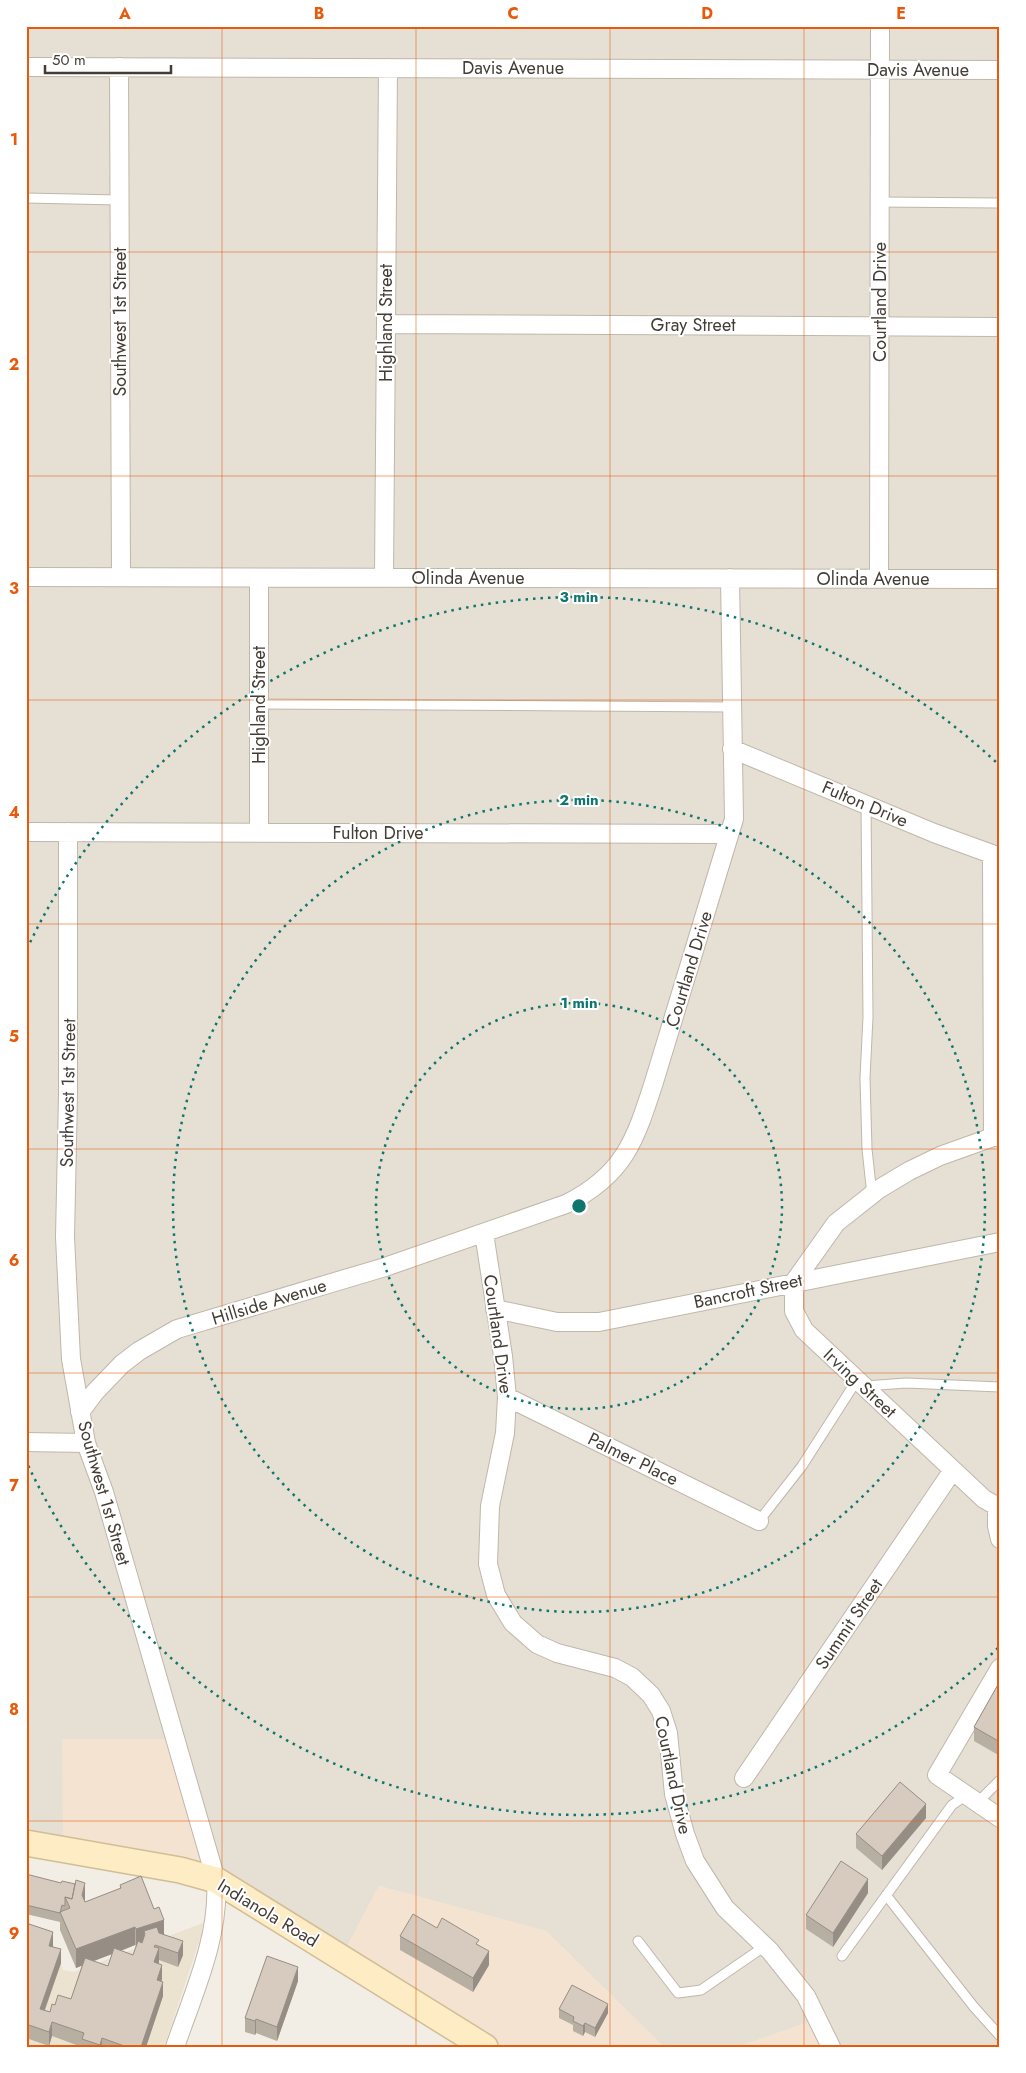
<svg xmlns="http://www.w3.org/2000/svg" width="1026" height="2073" viewBox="0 0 1026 2073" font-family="Jost,sans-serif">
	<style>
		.residential { fill: #e6dfd3 }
		.commercial { fill: #f4e3d0 }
		.education { fill: #ebe2cf }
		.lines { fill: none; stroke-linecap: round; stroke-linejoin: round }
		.lane-casing { stroke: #c0b7ab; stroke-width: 11 }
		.street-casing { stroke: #c0b7ab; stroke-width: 20 }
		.secondary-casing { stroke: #d1be96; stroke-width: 28 }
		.lane { stroke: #fff; stroke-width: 9 }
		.street { stroke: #fff; stroke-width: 18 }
		.secondary { stroke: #fdecc4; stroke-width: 25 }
		.wall { fill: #b8afa3; fill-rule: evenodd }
		.shaded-wall { fill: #968e85 }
		.building { fill: #d6cbbe; stroke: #968e85 }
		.grid { fill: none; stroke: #e8590c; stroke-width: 1; stroke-opacity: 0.55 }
		.ring { fill: none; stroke: #0f766e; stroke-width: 2.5; stroke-dasharray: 2.5 5 }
		.labels { text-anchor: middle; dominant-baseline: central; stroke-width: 4; stroke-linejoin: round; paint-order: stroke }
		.street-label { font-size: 18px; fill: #443d35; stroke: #fff }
		.centre { fill: #0f766e; stroke: #fff; stroke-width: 2.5 }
		.ring-label { font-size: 15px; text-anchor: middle; font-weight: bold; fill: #0f766e; stroke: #fff; stroke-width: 4; stroke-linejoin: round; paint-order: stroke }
		.neatline { fill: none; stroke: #e8590c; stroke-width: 2 }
		.grid-label { font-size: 16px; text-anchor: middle; font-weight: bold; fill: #e8590c }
	</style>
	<rect width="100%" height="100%" fill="#f2ede5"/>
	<path class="residential" d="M26,26H1000L998,2047H838L818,2019L737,2047H664L546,1931L379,1886L342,1956L216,1880L26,1843Z"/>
	<path class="commercial" d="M62,1739H178L216,1880L63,1849Z
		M379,1886L546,1931L664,2047H485L342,1956Z
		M818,2019L831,2047H737Z"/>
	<path class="education" d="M203,1923L201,1936L164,2047H26V1927L49,1933L63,1970L74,1972Z"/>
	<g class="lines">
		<g class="lane-casing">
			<path id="lane" d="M26,198L119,200
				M880,202L1000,203
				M259,704L732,707
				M866,805L868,1017L865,1078L867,1149L872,1195
				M865,1386L906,1383L1000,1387
				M759,1521L802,1466L857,1380
				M977,1803L1000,1780
				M886,1895L974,2007L1000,2036
				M638,1941L678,1993L701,1990L765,1946
				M842,1956L952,1805L967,1795"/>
		</g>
		<g class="street-casing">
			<path id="street" d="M26,67L1000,70
				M119,67L121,577
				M386,324L1000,327
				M26,577L1000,579
				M259,578V833
				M384,578L388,68
				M879,578L880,26
				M732,749L934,833L1000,857
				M26,832L729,834
				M68,832V1095L65,1237L71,1359L86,1443L104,1492L216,1880C220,1937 193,1994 175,2047
				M992,854L993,1137
				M1000,1137H993L940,1156L909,1171L879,1189L836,1223L794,1282V1311L804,1330L984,1499L1000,1508
				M484,1233L503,1356L507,1397L505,1433L490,1506L488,1564L496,1595L513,1623L537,1644L557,1653L615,1668L632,1677L651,1695L661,1711L668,1733L674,1794L685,1834L695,1861L725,1908L770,1951L806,1996L831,2047
				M495,1309L557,1322H599L1000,1242
				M507,1397L759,1521
				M80,1412L95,1392L122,1364L139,1351L177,1329L385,1267L566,1204C624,1175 635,1141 654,1082L734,819L730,578
				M26,1442L86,1443
				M997,1507V1526L1000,1539
				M1000,1668L937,1775L1000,1818
				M744,1778L953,1470"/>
		</g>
		<g class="secondary-casing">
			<path id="secondary" d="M26,1843L180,1870L216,1880L485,2047"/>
		</g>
		<use href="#lane" class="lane"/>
		<use href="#street" class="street"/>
		<use href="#secondary" class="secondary"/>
	</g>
	<path class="wall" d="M1000,1681V1756L974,1741V1727Z
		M926,1818L882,1870L856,1848V1834Z
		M26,1874L85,1902L120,1889V1885L183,1955L178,1967L159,1960V1963L162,1979L161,1982L163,1996L146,2047H82L52,2036L49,2046L26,2038V1932L53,1946V1947L61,1963L45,2010L50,2012L55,2005L71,1999L82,1965L76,1968L60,1930V1922L26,1914ZM135,1945L136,1946L133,1955L121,1951ZM112,1954L108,1966L93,1961Z
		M868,1893L833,1947L806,1929V1915Z
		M437,1928L479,1945L489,1965L473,1992L400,1950V1936Z
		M298,1981L277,2041L256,2033L255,2035L245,2032V2018Z
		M559,2009L608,2013L595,2037L585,2032L583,2036L573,2031V2025L559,2018Z"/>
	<path class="shaded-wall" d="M926,1804V1818L882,1870V1856Z
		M868,1879V1893L833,1947V1933Z
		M85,1883V1901L82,1913V1895Z
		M164,1920V1938L145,1934L144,1931V1945L136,1947V1929Z
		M135,1927V1945L76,1968V1949Z
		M53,1932V1946L49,1960V1946Z
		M183,1941V1955L178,1967V1953Z
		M159,1948V1962L154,1976V1962Z
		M61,1949V1963L40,2023V2009Z
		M489,1951V1965L473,1992V1978Z
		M162,1965V1979L157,1994V1980Z
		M298,1967V1981L277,2041V2027Z
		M163,1982V1996L146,2047H141Z
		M608,2004V2013L595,2037V2028Z
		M256,2019V2033L255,2035V2021Z
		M52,2022V2036L49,2046V2032Z
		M585,2023V2032L583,2036V2026Z
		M102,2038V2047H100V2045Z"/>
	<path class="building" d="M1000,1681V1742L974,1727Z
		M900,1782L926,1804L882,1856L856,1834Z
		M841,1861L868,1879L833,1933L806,1915Z
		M26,1874L61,1883L62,1881L75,1884L72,1899L65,1897V1906L62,1905L60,1913L26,1905Z
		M141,1876L154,1909L159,1907L164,1920L136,1929L135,1927L76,1949L60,1912L70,1908L65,1897L72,1899L76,1880L85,1883L82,1895L85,1902L121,1888L120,1885Z
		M413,1914L437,1928L442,1918L479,1940L476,1944L489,1951L473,1978L400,1936Z
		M29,1924L53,1932L49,1946L61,1949L40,2009L50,2012L52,2004L55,2005L58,1995L71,1999L85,1958L108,1966L114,1948L133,1955L138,1941L142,1943L145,1934L144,1931L157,1927L159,1933L183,1941L178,1953L155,1945L154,1947L159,1948L154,1962L162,1965L157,1980L163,1982L141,2047H127L102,2038L100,2045L82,2039L84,2033L52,2022L49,2032L26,2024V1932Z
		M267,1956L298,1967L277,2027L256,2019L255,2021L245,2018Z
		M572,1985L608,2004L595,2028L585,2023L583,2026L573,2021L574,2017L559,2009Z"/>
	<path class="grid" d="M222,26V2047M416,26V2047M610,26V2047M804,26V2047M26,252H1000M26,476H1000M26,700H1000M26,924H1000M26,1149H1000M26,1373H1000M26,1597H1000M26,1821H1000"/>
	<g class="ring">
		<circle cx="579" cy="1206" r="203"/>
		<circle cx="579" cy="1206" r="406"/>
		<path d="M998 1648A609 609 0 0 1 27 1463M27 949A609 609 0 0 1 998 764"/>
	</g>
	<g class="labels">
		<g class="street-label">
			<text x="513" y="68">Davis Avenue</text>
			<text x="918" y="70">Davis Avenue</text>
			<text transform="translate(880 302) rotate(-90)">Courtland Drive</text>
			<text transform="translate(120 322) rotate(-90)">Southwest 1st Street</text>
			<text transform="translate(386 323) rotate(-90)">Highland Street</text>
			<text x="693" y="325">Gray Street</text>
			<text x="468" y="578">Olinda Avenue</text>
			<text x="873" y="579">Olinda Avenue</text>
			<text transform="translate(259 705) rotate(-90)">Highland Street</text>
			<text transform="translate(865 804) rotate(23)">Fulton Drive</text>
			<text x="378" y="833">Fulton Drive</text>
			<text transform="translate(689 969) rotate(-73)">Courtland Drive</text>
			<text transform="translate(68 1093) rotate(-89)">Southwest 1st Street</text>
			<text transform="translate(748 1291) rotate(-12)">Bancroft Street</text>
			<text transform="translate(269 1302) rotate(-17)">Hillside Avenue</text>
			<text transform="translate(498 1334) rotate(82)">Courtland Drive</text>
			<text transform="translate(860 1383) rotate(43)">Irving Street</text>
			<text transform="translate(633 1459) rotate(26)">Palmer Place</text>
			<text transform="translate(104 1493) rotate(74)">Southwest 1st Street</text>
			<text transform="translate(849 1624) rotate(-56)">Summit Street</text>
			<text transform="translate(673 1775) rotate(78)">Courtland Drive</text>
			<text transform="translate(268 1913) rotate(31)">Indianola Road</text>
		</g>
	</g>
	<circle cx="579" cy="1206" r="8" class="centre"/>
	<g class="ring-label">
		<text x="579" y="602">3 min</text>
		<text x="579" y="805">2 min</text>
		<text x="579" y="1008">1 min</text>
	</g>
	<rect width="1026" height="2073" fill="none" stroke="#ffffff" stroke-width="55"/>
	<path d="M45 65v8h126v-8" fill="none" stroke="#443d35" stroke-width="2.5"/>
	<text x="52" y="65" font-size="15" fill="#443d35" stroke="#ffffff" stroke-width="4" paint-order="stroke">50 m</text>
	<rect x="28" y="28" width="970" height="2018" class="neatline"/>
	<g class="grid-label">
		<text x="125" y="19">A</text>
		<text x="319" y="19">B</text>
		<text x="513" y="19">C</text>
		<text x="707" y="19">D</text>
		<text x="901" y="19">E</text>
		<text x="14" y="145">1</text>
		<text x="14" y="370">2</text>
		<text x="14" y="594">3</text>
		<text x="14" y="818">4</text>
		<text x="14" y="1042">5</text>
		<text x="14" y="1266">6</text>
		<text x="14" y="1491">7</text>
		<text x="14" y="1715">8</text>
		<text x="14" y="1939">9</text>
	</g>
</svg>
